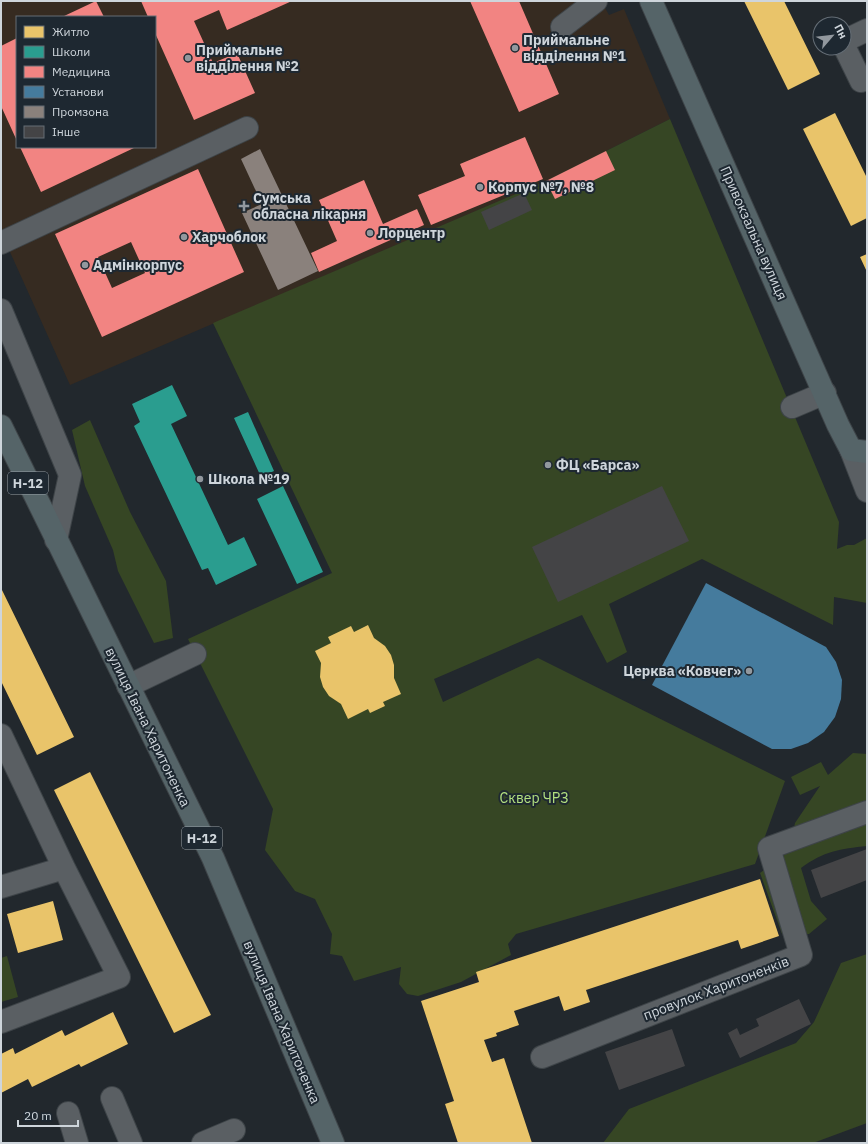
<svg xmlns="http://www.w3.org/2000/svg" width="868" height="1144" viewBox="0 0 868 1144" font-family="'IBM Plex Sans',sans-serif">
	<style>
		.medical { fill: #362b21; fill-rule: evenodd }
		.green { fill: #364624 }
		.homes { fill: #e9c46a }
		.schools { fill: #2a9d8f }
		.health { fill: #f28482; fill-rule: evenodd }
		.public { fill: #457b9d }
		.industry { fill: #8a817c }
		.building { fill: #444446 }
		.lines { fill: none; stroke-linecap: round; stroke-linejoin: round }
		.minor-casing { stroke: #3e4448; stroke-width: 24 }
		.major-casing { stroke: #3e4448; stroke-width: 24 }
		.minor { stroke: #5a5f63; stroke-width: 22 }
		.major { stroke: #556468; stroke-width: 22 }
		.poi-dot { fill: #92989e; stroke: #1e2831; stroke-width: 1.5 }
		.labels { text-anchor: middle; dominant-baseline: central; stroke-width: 4; stroke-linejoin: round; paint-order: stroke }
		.shield { fill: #1e2831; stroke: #99a1a8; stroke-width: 1 }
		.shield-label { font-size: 13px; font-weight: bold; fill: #ced5db }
		.poi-label { font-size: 14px; font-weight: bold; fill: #ced5db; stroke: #1e2831; text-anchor: start }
		.street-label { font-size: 14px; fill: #ced5db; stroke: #1e2831 }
		.park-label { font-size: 14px; fill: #b3e080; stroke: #1e2831 }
	</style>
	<rect width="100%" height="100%" fill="#22282d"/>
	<path class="medical" d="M1,1H601L609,15L624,9L670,119L546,181L70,385L1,232ZM17,17H155V147H17Z"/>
	<path class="green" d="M670,119L839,522L837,549L847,545H854L867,538V603L834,597L833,625L702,559L609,604L627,652L607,663L582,615L434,679L443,702L538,658L785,781L755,864L516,934L508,944L511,955L461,982L418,996L407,994L399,984L401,967L354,981L342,956L330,954L332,934L315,899L295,891L265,850L273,809L188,639L332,573L213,323L546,181Z
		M90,420L130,512L166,581L173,638L154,643L118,571L113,550L85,486L72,430Z
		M853,753L867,754V846C840,849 824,851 801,868L811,901L827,919L809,934H782L760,873L789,851L795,823L820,786L800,795L791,777L821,762L828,775Z
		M867,954V1123L813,1143H603L629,1109L796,1043L814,1022L841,963Z
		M7,956L18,997L1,1002V958Z"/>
	<path class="homes" d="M744,1H784L820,74L788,90Z
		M835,113L867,178V218L851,226L803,129Z
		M867,254V272L860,257Z
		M1,588L74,737L37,755L1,681Z
		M368,625L374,638L385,646L391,655L394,665V678L401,694L383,702L385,706L370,713L368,709L348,719L341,704L329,696L323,687L320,677L321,663L315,651L331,643L328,637L351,626L354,632Z
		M90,772L211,1015L174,1033L54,790Z
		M760,879L779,936L741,949L738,940L586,990L590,1002L564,1011L559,996L514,1011L519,1025L496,1033L497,1036L484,1040L492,1062L504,1058L532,1143H458L445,1104L454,1101L421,1001L479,982L476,972Z
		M53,901L63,940L18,953L7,914Z
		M113,1012L128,1044L81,1067L79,1064L32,1087L28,1079L1,1093V1054L13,1048L15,1054L62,1030L65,1036Z"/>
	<path class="schools" d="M172,385L187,416L171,424L228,545L244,537L257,565L216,585L208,568L202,570L134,426L140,422L132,404Z
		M248,412L274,471L261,477L234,418Z
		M283,486L323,572L297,584L257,499Z"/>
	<path class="health" d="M96,1L104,17H62Z
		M141,1H292L227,30L219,10L194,21L213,63L237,53L255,93L194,120L155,33V17H148Z
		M470,1H519L559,94L519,112Z
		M17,38V141L1,106V46Z
		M525,137L543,179L431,225L418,195L465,176L460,164Z
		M20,147H136L41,192Z
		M606,151L615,170L555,199L546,181Z
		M198,169L244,272L102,337L55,234ZM131,242L145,273L112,288L98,257Z
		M364,180L383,224L417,209L424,225L319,272L311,253L337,241L319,200Z"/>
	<path class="public" d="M706,583L826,647L836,662L842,680L841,699L835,717L824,732L808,743L791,749H772L652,685Z"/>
	<path class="industry" d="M260,149L318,271L278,290L242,213L262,204L241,159Z"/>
	<path class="building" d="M524,193L532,210L489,230L481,212Z
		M662,486L689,541L558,602L532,547Z
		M867,849V880L821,898L811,870Z
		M799,999L811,1024L740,1058L728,1033L737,1028L740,1035L759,1026L756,1019Z
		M672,1029L685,1066L619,1090L605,1052Z"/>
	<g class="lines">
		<g class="minor-casing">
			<path id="minor" d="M562,27L596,1
				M844,41L867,30
				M844,46L861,81
				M1,243L247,128
				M1,310L70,475L56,540
				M792,407L825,393
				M851,450L867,491
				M128,686L195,654
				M1,735L64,868L119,977L1,1022
				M1,887L64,868
				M542,1057L801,955L769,848L867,812
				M112,1098L131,1143
				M68,1113L77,1143
				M203,1143L234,1130"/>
		</g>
		<g class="major-casing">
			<path id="major" d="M651,1L838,425L851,450L867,452
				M1,426L213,858L333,1143"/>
		</g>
		<use href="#minor" class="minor"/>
		<use href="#major" class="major"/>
	</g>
	<g class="poi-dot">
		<circle cx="515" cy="48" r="4"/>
		<circle cx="188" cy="58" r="4"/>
		<circle cx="480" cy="187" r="4"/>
		<path d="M242 200h4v4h4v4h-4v4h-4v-4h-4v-4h4z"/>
		<circle cx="370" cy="233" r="4"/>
		<circle cx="184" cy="237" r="4"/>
		<circle cx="85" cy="265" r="4"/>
		<circle cx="548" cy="465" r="4"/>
		<circle cx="200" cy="479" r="4"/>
		<circle cx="749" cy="671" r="4"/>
	</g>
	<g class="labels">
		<g class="shield">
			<rect x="8" y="472" width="40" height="22" rx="3"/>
			<rect x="182" y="827" width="40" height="22" rx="3"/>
		</g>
		<g class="shield-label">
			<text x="28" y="483">Н-12</text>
			<text x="202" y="838">Н-12</text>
		</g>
		<g class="poi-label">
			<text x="523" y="40">Приймальне<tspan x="523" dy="16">відділення №1</tspan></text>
			<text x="196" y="50">Приймальне<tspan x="196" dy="16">відділення №2</tspan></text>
			<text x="488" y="187">Корпус №7, №8</text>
			<text x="253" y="198">Сумська<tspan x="253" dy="16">обласна лікарня</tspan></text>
			<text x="378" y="233">Лорцентр</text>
			<text x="192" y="237">Харчоблок</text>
			<text x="93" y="265">Адмінкорпус</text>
			<text x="556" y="465">ФЦ «Барса»</text>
			<text x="208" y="479">Школа №19</text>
			<text x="741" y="671" text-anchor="end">Церква «Ковчег»</text>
		</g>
		<g class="street-label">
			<text transform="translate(754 233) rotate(66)">Привокзальна вулиця</text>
			<text transform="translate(148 727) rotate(64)">вулиця Івана Харитоненка</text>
			<text transform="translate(716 988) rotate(-21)">провулок Харитоненків</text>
			<text transform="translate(282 1022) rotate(67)">вулиця Івана Харитоненка</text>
		</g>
		<g class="park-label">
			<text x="534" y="798">Сквер ЧРЗ</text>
		</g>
	</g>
	<rect width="868" height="1144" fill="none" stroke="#ced5db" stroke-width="4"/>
	<rect x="16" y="16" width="140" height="132" fill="#1e2831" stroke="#646d75"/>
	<rect x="24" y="26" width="20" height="12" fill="#e9c46a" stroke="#646d75"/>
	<text x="52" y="36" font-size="12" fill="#ced5db">Житло</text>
	<rect x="24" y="46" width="20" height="12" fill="#2a9d8f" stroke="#646d75"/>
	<text x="52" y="56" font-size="12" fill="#ced5db">Школи</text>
	<rect x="24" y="66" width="20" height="12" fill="#f28482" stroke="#646d75"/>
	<text x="52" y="76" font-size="12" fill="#ced5db">Медицина</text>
	<rect x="24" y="86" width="20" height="12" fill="#457b9d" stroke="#646d75"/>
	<text x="52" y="96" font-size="12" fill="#ced5db">Установи</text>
	<rect x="24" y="106" width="20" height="12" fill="#8a817c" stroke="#646d75"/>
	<text x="52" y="116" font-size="12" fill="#ced5db">Промзона</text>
	<rect x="24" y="126" width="20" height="12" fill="#444446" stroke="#646d75"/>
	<text x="52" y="136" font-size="12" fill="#ced5db">Інше</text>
	<g transform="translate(832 36) rotate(62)"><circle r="19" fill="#1e2831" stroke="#646d75"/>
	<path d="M0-3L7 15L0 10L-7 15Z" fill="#92989e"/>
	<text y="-6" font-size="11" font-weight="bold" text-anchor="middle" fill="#ced5db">Пн</text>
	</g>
	<path d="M18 1120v6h60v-6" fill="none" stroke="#ced5db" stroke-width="2"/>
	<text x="24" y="1120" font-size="12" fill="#ced5db" stroke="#1e2831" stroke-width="3" paint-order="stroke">20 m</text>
</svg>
